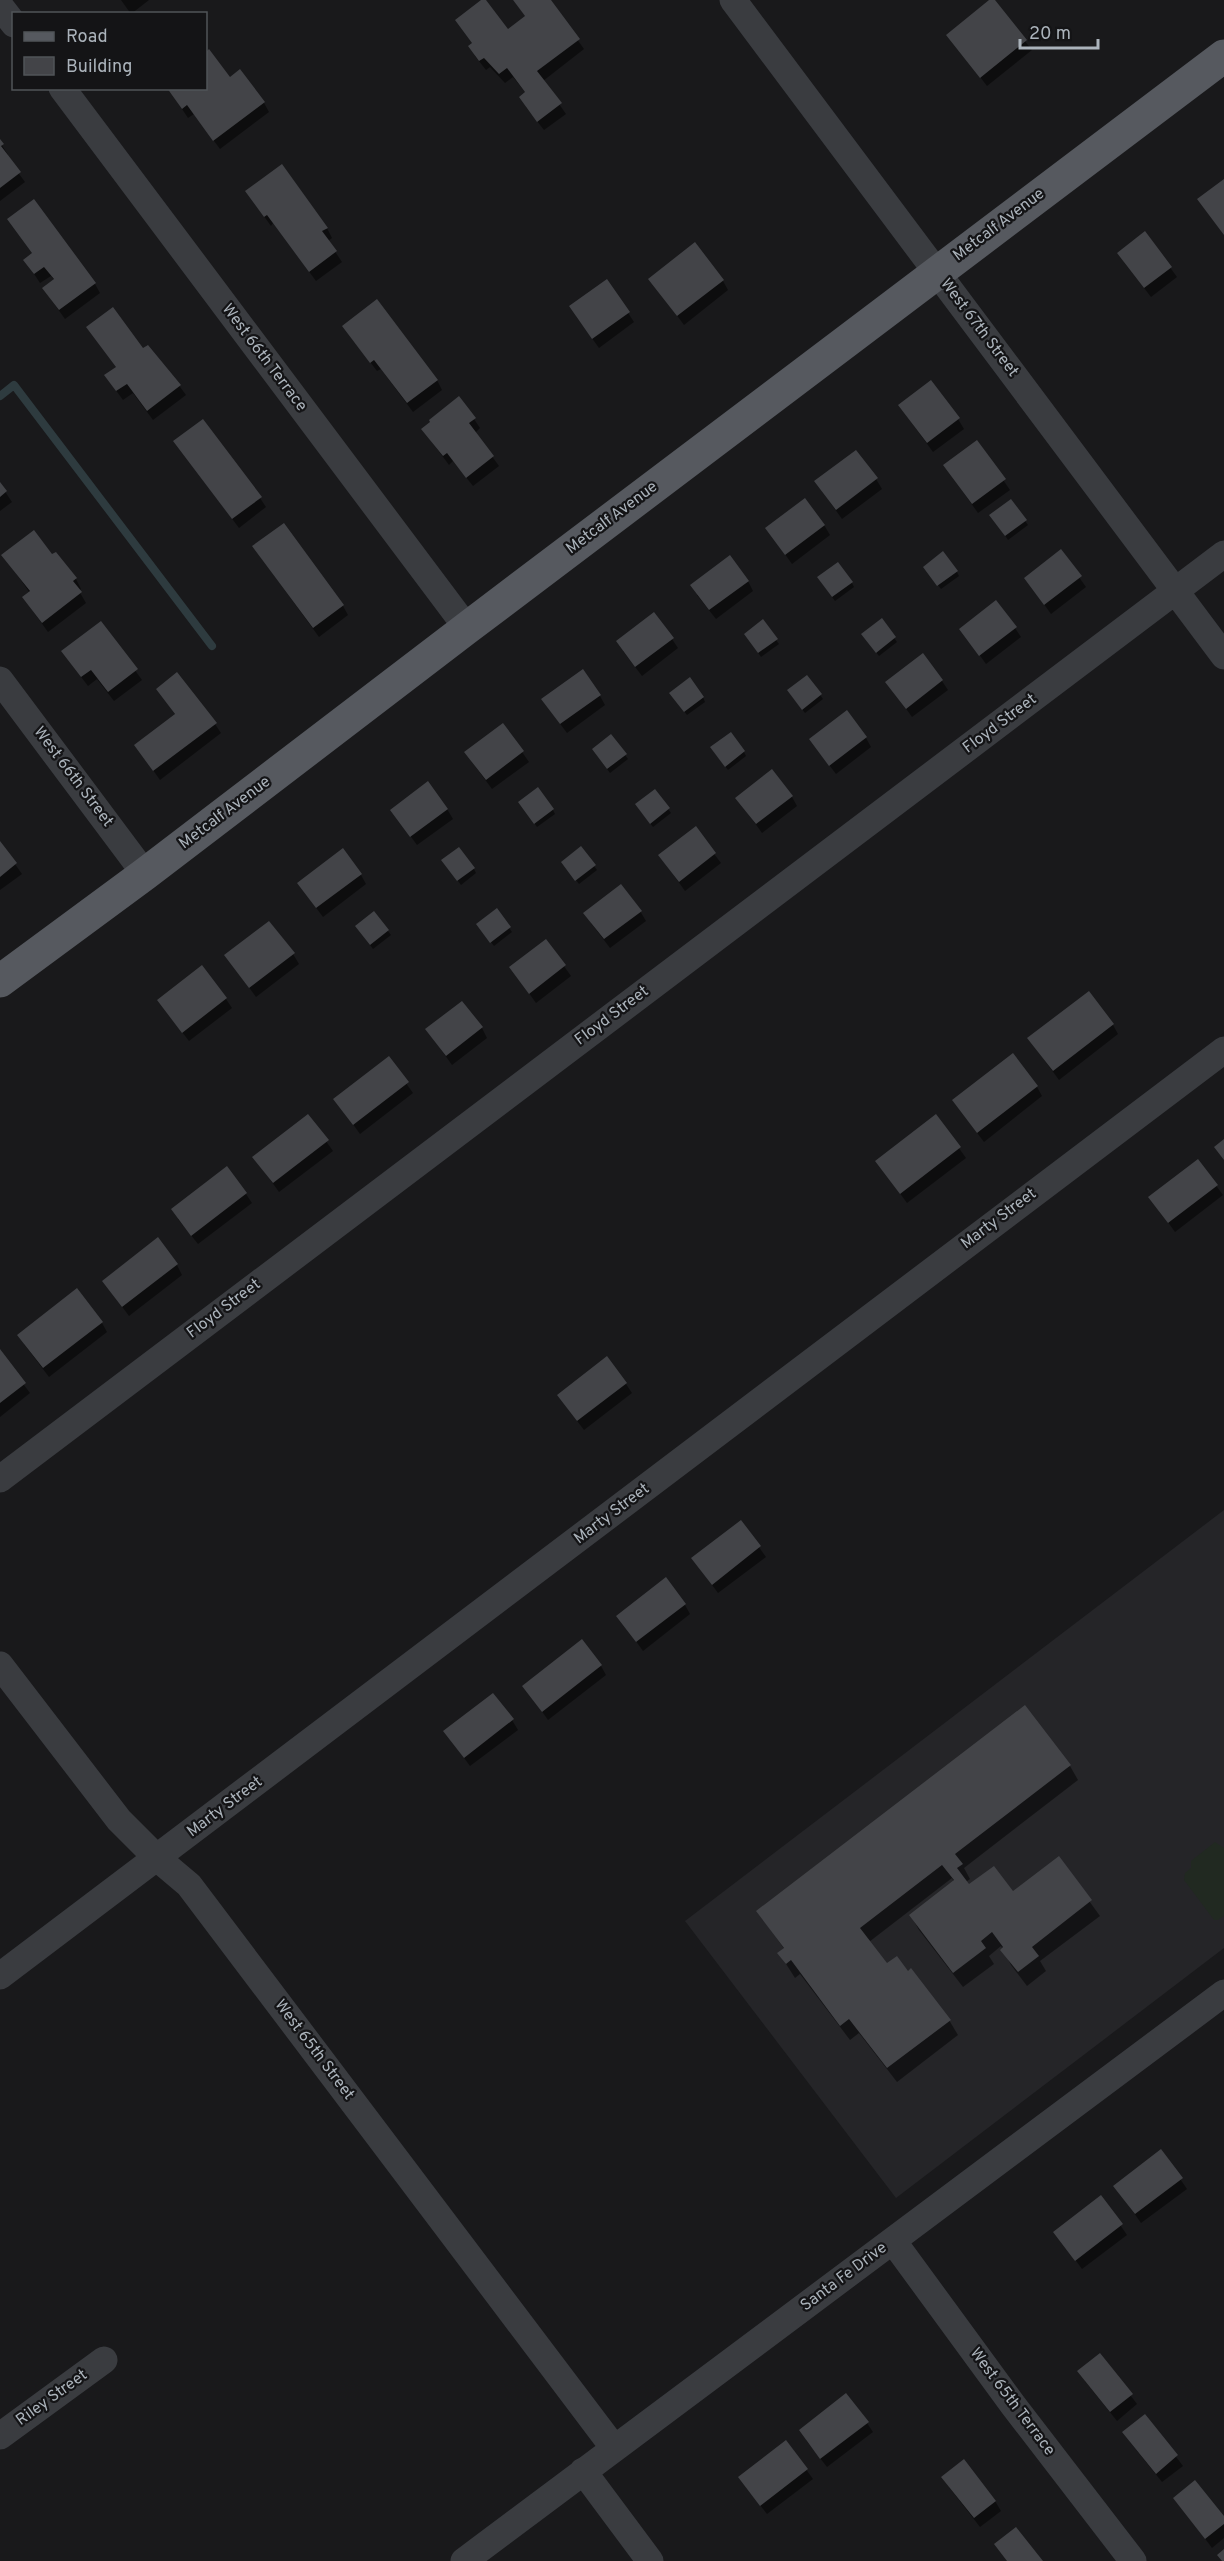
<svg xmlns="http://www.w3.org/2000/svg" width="1224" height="2561" viewBox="0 0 1224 2561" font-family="Overpass,sans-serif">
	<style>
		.built { fill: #252528 }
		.green { fill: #212921 }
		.shadow { fill: #0007 }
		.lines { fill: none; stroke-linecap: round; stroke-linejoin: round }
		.stream { stroke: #2e3b3f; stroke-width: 8 }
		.building { fill: #434448 }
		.minor { stroke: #3a3c40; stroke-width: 27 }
		.major { stroke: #56595f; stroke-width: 33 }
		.labels { text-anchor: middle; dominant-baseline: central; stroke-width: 4.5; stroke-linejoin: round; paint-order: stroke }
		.street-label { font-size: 16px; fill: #abb3bb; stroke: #141416 }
	</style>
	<rect width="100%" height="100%" fill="#19191b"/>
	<path class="built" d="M1224,1510V1948L896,2198L685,1921Z"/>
	<path class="green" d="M1215,1842L1224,1848V1916L1218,1920H1214L1184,1880L1185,1873L1191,1868V1861Z"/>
	<path class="shadow" d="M121,0H149L131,14Z
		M484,0L508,31L526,17L513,0H549L584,49L543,81L566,114L544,130L526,107V93L513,77L505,83L490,67L486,70L475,56L473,44L457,20Z
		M992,0L1032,50L987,86L948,35Z
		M209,51L230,79L264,103L269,112L220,149L194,114L188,118L168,88H206V54Z
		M0,142L8,155L6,156L25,182L0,201Z
		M253,201L327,228L332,238L328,241L342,262L316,281L273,223L271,226Z
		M1145,233L1177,277L1151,297L1124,262Z
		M25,260L95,284L100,293L65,319L50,298L55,281L51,276L40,283Z
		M650,279L723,281L728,290L684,325Z
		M607,281L634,322L599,348L576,316Z
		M350,336L437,380L442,390L413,412L381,369L377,371Z
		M143,350L164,365L186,395L153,420L133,393L123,400L112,385Z
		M906,415L958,419L964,429L933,452Z
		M474,419L480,428L475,433L499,466L473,486L453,461L449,465L429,438Z
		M175,442L260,498L266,507L239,528Z
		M977,442L1010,490L978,513L951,475Z
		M876,479L882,489L842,519L822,491Z
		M0,484L12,502L0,511Z
		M1011,501L1028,525L1008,540L994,519Z
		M824,525L830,535L792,564L767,529Z
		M1061,552L1086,587L1051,614L1026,579Z
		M56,554L76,579L81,589L79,591L86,603L48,632L30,607V593L3,555L52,557Z
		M260,556L343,606L348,615L319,637Z
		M927,571L957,572L959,576L941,589Z
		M748,581L753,591L716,619L697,595Z
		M821,582L852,583L854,587L835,601Z
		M881,620L897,642L879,656L865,638Z
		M101,623L142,680L114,701L97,679L88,686L69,661Z
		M1015,628L1021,637L986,664L961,629Z
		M748,638L776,640L779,644L761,657Z
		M672,639L678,648L642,676L623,651Z
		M807,677L823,699L805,713L791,695Z
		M942,681L948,690L912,717L887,682Z
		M158,689L215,724L221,733L160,780L136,746L176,716Z
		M600,696L605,705L567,733L549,709Z
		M673,697H703L705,702L687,715Z
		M503,725L529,762L492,789L472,762Z
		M611,736L628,759L610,773L596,754Z
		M866,738L871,747L836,774L817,749Z
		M714,752H744L746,756L728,770Z
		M655,791L671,813L653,827L639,809Z
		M792,797L797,806L762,833L737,798Z
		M523,807L553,810L555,814L537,827Z
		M447,809L453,819L417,845L398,819Z
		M695,829L721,863L685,891L660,856Z
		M0,843L22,874L0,890Z
		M446,865L474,869L476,873L461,885Z
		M565,866H594L597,870L579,884Z
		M361,875L366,884L323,917L305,893Z
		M496,910L512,932L494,946L480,928Z
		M640,911L646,921L610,948L591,923Z
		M374,913L391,935L373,949L359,930Z
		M546,941L571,976L536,1003L511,968Z
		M293,954L299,964L256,997L226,956Z
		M226,999L232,1008L189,1041L165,1010Z
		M1113,1025L1118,1034L1059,1080L1029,1039Z
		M482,1028L487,1038L452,1065L427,1030Z
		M388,1058L413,1093L360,1134L335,1099Z
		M1037,1087L1042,1096L984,1142L953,1101Z
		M308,1116L333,1151L279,1192L254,1157Z
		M936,1116L966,1158L907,1203L877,1162Z
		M1198,1161L1223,1195L1175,1232L1150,1197Z
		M246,1194L252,1203L198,1244L178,1219Z
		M177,1265L182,1275L129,1316L103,1281Z
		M102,1323L107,1332L49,1377L24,1344Z
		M0,1353L30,1393L0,1417Z
		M626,1384L632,1393L584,1430L565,1405Z
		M741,1522L766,1557L718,1593L693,1559Z
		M685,1605L690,1614L643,1651L618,1616Z
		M601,1666L606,1675L548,1720L524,1686Z
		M512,1720L518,1730L470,1766L445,1732Z
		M1070,1766L1078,1780L964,1868L970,1879L966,1882L969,1887L1013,1893L1058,1858L1100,1916L1040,1961L1046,1971L1027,1986L1011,1965L1001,1946L989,1956L994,1964L963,1987L919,1930L911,1916L954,1882L952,1878L869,1942L887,1965L949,2020L958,2035L897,2082L859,2033L850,2040L800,1974L795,1978L779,1953L785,1950L758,1912Z
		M1161,2151L1187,2189L1141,2223L1115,2186Z
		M1101,2197L1127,2235L1082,2269L1055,2232Z
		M1100,2355L1137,2404L1117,2421L1085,2381Z
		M1145,2416L1183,2466L1162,2482L1130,2442Z
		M867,2423L873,2432L827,2467L806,2440Z
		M786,2442L813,2479L767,2514L746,2487Z
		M949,2487L995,2501L1001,2511L980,2527Z
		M1175,2498L1224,2518V2538L1212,2548Z"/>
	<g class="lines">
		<path class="stream" d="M0,396L14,385L212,646"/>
	</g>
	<path class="building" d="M481,0H486L508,29L525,16L513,0H551L580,39L537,71L562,103L537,122L519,97L525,92L507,68L499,74L484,58L479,61L468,46L472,43L455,20Z
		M989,0H995L1027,40L980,78L946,35Z
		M209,49L230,77L240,69L265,102L213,141L187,105L182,109L167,88H206V52Z
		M0,139L4,144L1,146L21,172L0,188Z
		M282,164L328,228L322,231L337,251L309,272L267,215L264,217L245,191Z
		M1224,179V235L1197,199Z
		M34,199L96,283L59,310L42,288L54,279L44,267L34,274L23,260L32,253L7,219Z
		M1145,231L1172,267L1144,288L1117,253Z
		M695,242L724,280L677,316L648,279Z
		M607,279L630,312L592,339L569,306Z
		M377,299L438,380L407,403L374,360L370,363L342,326Z
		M113,307L143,348L148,345L181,385L147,411L127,384L116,391L104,375L116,367L86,327Z
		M931,380L960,418L927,443L898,405Z
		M459,396L476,418L469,423L494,456L466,478L447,453L443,456L421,429L430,422L429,420Z
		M203,419L262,497L232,519L173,441Z
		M977,440L1006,479L972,504L943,465Z
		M856,450L878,478L836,510L814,481Z
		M0,482L7,491L0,497Z
		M805,498L825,525L785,555L765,528Z
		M1011,499L1027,520L1005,536L989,515Z
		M284,523L344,605L313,628L252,546Z
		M34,530L52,554L56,552L77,578L73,581L82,592L42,623L22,597L30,591L1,555Z
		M1061,549L1082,576L1044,605L1024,578Z
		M943,551L958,571L937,586L923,567Z
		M730,555L749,581L709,610L690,585Z
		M838,562L853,582L832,597L817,577Z
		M996,600L1017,627L979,656L959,629Z
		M654,612L674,638L635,667L616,641Z
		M882,618L896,637L876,653L861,634Z
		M763,619L778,639L758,653L744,634Z
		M101,621L138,669L108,692L91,670L81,677L61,651Z
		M923,653L943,680L906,709L885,682Z
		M583,669L601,695L560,724L541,699Z
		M177,672L217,723L153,771L134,745L175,714L156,689Z
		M807,675L822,694L802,710L787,690Z
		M690,677L704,697L684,712L669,693Z
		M847,710L867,737L829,766L809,739Z
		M503,723L524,751L486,780L464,752Z
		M731,732L745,751L725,767L710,747Z
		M611,734L627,754L607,769L592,749Z
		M772,769L793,796L756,824L735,798Z
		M428,781L448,809L410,837L390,810Z
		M538,787L554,809L534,824L518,802Z
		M655,789L670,808L650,824L635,804Z
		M696,826L716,853L679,882L658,855Z
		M0,841L17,863L0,877Z
		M581,846L596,865L575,881L561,862Z
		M459,847L475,868L457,881L441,860Z
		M343,848L362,874L316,908L297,883Z
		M621,884L642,911L604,939L583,913Z
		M497,908L511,927L490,943L476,924Z
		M374,911L389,930L370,945L355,926Z
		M269,921L295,953L249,988L224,955Z
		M546,939L566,965L529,994L509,967Z
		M202,965L227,998L182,1033L157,1000Z
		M1089,991L1114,1024L1053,1071L1027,1038Z
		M462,1001L483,1027L446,1056L425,1029Z
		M1013,1053L1038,1086L977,1133L952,1100Z
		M389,1056L409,1082L353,1125L333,1099Z
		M308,1114L329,1140L273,1183L252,1157Z
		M936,1114L961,1147L900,1194L875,1161Z
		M1224,1139V1160L1214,1147Z
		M1198,1159L1218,1185L1168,1223L1148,1197Z
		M227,1166L247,1193L191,1236L171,1209Z
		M158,1237L178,1264L122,1307L102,1281Z
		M77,1288L103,1322L43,1368L17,1335Z
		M0,1349L26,1383L0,1403Z
		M607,1356L627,1383L577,1421L557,1395Z
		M741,1520L761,1546L712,1585L691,1558Z
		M666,1577L686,1604L636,1642L616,1616Z
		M582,1639L602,1665L542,1712L522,1686Z
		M493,1693L514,1719L464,1758L443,1731Z
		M1025,1705L1071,1765L955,1854L963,1864L957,1868L969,1884L994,1866L1013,1891L1059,1856L1092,1900L1032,1947L1039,1956L1018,1972L1000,1950L1003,1947L992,1932L981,1941L986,1948L953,1973L909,1915L954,1880L942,1865L860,1928L887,1963L897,1956L908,1971L911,1968L951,2020L887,2068L849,2019L840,2026L791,1960L786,1964L777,1953L784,1948L756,1911Z
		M1161,2149L1183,2178L1135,2214L1113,2186Z
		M1101,2195L1123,2224L1075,2261L1053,2232Z
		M1100,2353L1133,2394L1110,2412L1077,2371Z
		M846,2393L869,2422L820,2459L799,2430Z
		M1145,2414L1178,2455L1156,2474L1122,2432Z
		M786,2440L808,2469L760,2506L738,2477Z
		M964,2459L996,2501L974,2518L941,2477Z
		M1195,2480L1224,2516V2524L1205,2539L1173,2498Z
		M1016,2527L1043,2561H1007L994,2544Z
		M1224,2549V2561H1222L1217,2555Z"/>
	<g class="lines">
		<path class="minor" d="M733,0L1224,656
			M0,6L14,24
			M62,88L467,628
			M0,680L145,874
			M0,1479L1224,554
			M0,1665L119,1820L157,1858L189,1885L614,2448
			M0,1976L1224,1050
			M893,2241L1013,2405L1133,2561
			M0,2436L104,2360
			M583,2471L650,2561
			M464,2561L1224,1993"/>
		<path class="major" d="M0,981L145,874L467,628L1224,56"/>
	</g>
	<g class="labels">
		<g class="street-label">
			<text transform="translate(999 225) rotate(-37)">Metcalf Avenue</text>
			<text transform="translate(979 328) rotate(53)">West 67th Street</text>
			<text transform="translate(264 358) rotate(53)">West 66th Terrace</text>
			<text transform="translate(612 518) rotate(-37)">Metcalf Avenue</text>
			<text transform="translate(1000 724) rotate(-37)">Floyd Street</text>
			<text transform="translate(73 777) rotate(53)">West 66th Street</text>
			<text transform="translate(225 813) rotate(-37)">Metcalf Avenue</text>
			<text transform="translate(612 1016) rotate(-37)">Floyd Street</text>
			<text transform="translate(999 1219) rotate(-37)">Marty Street</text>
			<text transform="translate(224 1309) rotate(-37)">Floyd Street</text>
			<text transform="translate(612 1514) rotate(-37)">Marty Street</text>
			<text transform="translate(225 1807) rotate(-37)">Marty Street</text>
			<text transform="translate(314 2050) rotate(53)">West 65th Street</text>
			<text transform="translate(844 2277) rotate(-37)">Santa Fe Drive</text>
			<text transform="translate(52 2398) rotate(-36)">Riley Street</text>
			<text transform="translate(1012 2402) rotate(53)">West 65th Terrace</text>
		</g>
	</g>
	<rect x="12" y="12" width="195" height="78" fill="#141416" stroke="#505458" stroke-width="1.5"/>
	<rect x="24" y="32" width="30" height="9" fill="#56595f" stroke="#505458" stroke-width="1.5"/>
	<text x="66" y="42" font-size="18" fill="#abb3bb">Road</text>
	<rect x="24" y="57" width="30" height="18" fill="#434448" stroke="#505458" stroke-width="1.5"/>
	<text x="66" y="72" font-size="18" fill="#abb3bb">Building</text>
	<path d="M1020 39v9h78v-9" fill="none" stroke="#abb3bb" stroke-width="3"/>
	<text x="1029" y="39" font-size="18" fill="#abb3bb" stroke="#141416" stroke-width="4.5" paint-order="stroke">20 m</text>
</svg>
